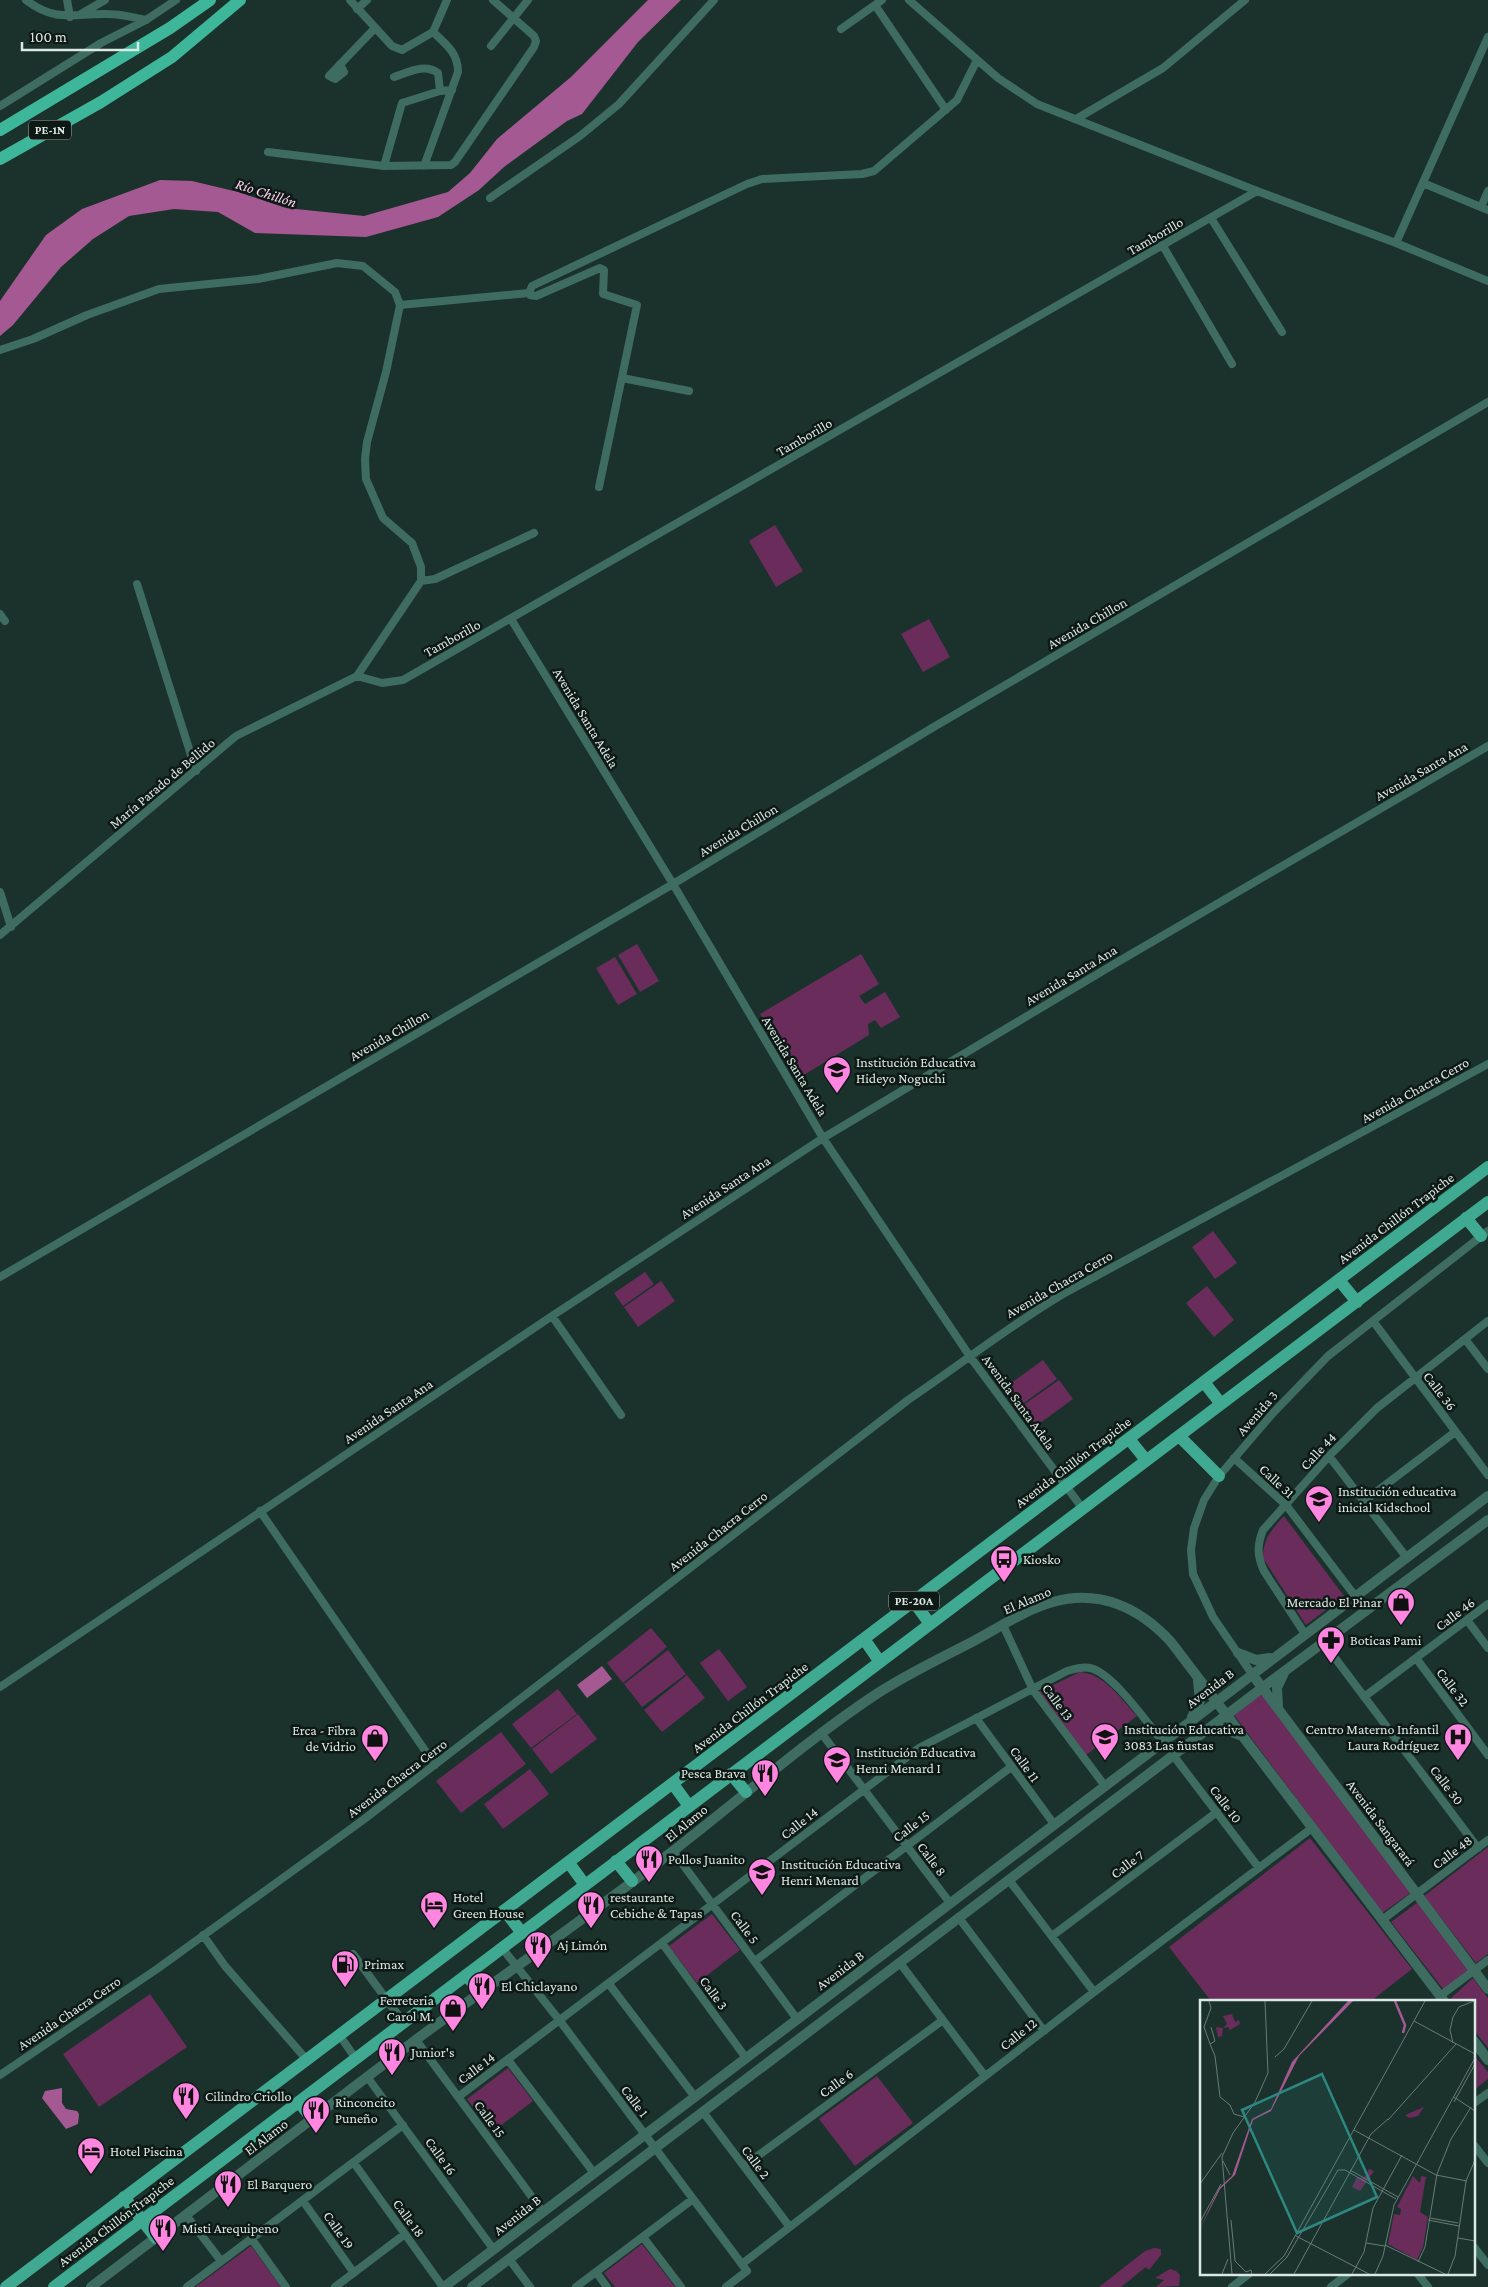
<svg xmlns="http://www.w3.org/2000/svg" width="1488" height="2287" viewBox="0 0 1488 2287" font-family="'Crimson Pro',serif">
	<style>
		.green { fill: #692c5b }
		.water { fill: #a55992 }
		.lines { fill: none; stroke-linecap: round; stroke-linejoin: round }
		.minor { stroke: #3e6c60; stroke-width: 8 }
		.tertiary { stroke: #3e6c60; stroke-width: 10 }
		.primary { stroke: #3faa91; stroke-width: 12 }
		.trunk { stroke: #3db69a; stroke-width: 12 }
		.labels { text-anchor: middle; dominant-baseline: central; stroke-width: 5; stroke-linejoin: round; paint-order: stroke }
		.shield { fill: #0e1815; stroke: #9eaaa6; stroke-width: 1 }
		.shield-label { font-size: 12px; font-weight: bold; fill: #dbe9e4 }
		.street-label { font-size: 14px; fill: #dbe9e4; stroke: #0e1815 }
		.poi-label { font-size: 14px; fill: #dbe9e4; stroke: #0e1815; text-anchor: start }
		.water-label { font-size: 15px; font-style: italic; fill: #ffd4f1; stroke: #0e1815 }
		.inset-river { fill: none; stroke: #a55992; stroke-width: 2.5 }
		.inset-road { fill: none; stroke: #687b76; stroke-width: 1 }
		.view { fill: #2e8780; fill-opacity: 0.15; stroke: #2e8780; stroke-width: 2.5 }
		.inset-edge { fill: none; stroke: #dbe9e4; stroke-width: 2.5 }
	</style>
	<rect width="100%" height="100%" fill="#1b322c"/>
	<path class="green" d="M775,525L803,571L776,587L749,541Z
		M929,619L950,657L923,672L901,634Z
		M637,944L659,981L640,992L618,955Z
		M861,954L879,984L859,996L865,1004L885,992L900,1017L881,1028L875,1020L868,1024L869,1035L799,1078L760,1014Z
		M615,957L637,994L618,1005L596,968Z
		M1213,1231L1237,1263L1215,1279L1192,1247Z
		M645,1272L654,1284L623,1306L614,1293Z
		M661,1281L675,1301L638,1327L624,1307Z
		M1207,1286L1234,1320L1214,1337L1186,1303Z
		M1043,1360L1057,1379L1021,1405L1007,1386Z
		M1059,1380L1073,1399L1036,1426L1022,1406Z
		M1284,1516L1344,1596L1306,1625L1263,1558C1263,1539 1272,1529 1284,1516Z
		M651,1628L667,1647L623,1683L607,1663Z
		M719,1649L747,1687L728,1701L700,1663Z
		M668,1650L686,1674L642,1707L624,1684Z
		M1080,1672C1105,1674 1121,1699 1137,1716L1086,1755L1039,1692Z
		M687,1675L705,1698L662,1732L644,1710Z
		M558,1689L577,1714L531,1748L512,1724Z
		M1262,1694L1412,1892L1382,1913L1234,1715Z
		M578,1714L597,1739L551,1774L532,1749Z
		M501,1732L526,1764L461,1813L436,1781Z
		M530,1769L549,1794L503,1829L484,1804Z
		M1310,1838L1412,1969L1371,2001H1211L1169,1947Z
		M1488,1847V1954L1476,1963L1424,1896Z
		M1418,1902L1469,1970L1443,1989L1391,1922Z
		M712,1914L740,1950L697,1983L669,1946Z
		M1473,1978L1488,1998V2048L1474,2030V2001H1453L1451,1998Z
		M150,1994L187,2047L99,2107L63,2054Z
		M1474,2055L1488,2072V2079L1474,2090Z
		M508,2068L533,2101L492,2132L467,2099Z
		M877,2076L913,2123L855,2166L819,2119Z
		M642,2244L675,2287H615L604,2273Z
		M251,2246L281,2287H195Z
		M1154,2248L1161,2249V2255L1149,2270L1146,2267L1121,2287H1099L1145,2251Z
		M1170,2269L1176,2271L1180,2275L1179,2286L1156,2287L1164,2280L1155,2278Z"/>
	<path class="water" d="M648,0H681L638,42L582,114L567,121L504,167L479,190L438,217L366,237L255,233L218,212L174,209L129,216L93,239L61,267L13,325L0,336V301L46,235L82,209L160,180L192,181L238,192L286,208L364,216L448,192L470,173L497,139L571,77Z
		M602,1666L612,1679L587,1698L577,1685Z
		M62,2088V2103L66,2109L77,2111L79,2114L78,2124L66,2129L42,2098L45,2091Z"/>
	<g class="lines">
		<path class="minor" d="M26,0C56,23 74,13 107,14C120,14 133,17 146,20
			M67,0L70,17
			M350,0L392,46L402,50L433,32L447,0
			M909,0L998,78L1037,104L1257,191L1396,243L1488,281
			M875,5L946,110
			M357,9L367,0
			M81,14L105,0
			M841,29L882,0
			M491,46L528,0
			M340,64L344,72L335,79L329,76L375,28
			M394,77C409,72 425,63 438,73L440,91
			M0,106L101,43L146,20L176,0
			M1076,119L1163,68L1245,0
			M268,152L384,166L451,165L455,162L534,47L536,41L534,36L493,0
			M384,166L402,103L440,91L452,90
			M424,166L458,72C458,53 446,44 433,32
			M1423,183L1488,210
			M490,198L580,136L619,104L714,0
			M1481,207L1488,191
			M1211,218L1282,332
			M1396,243L1488,37
			M1163,246L1232,364
			M529,293L530,295L536,296L600,268L604,270L603,294L637,305L599,487
			M400,305L529,293L532,286L747,184L762,179L862,174L874,171L957,100L977,60
			M0,350L33,339L87,315L159,289L258,279L337,263L363,266L395,292L400,305L386,372L367,442L365,459L366,479L383,518L412,543L421,567V581L357,676L236,736L0,935
			M622,378L689,391
			M421,581L435,579L534,533
			M137,584L196,771
			M0,614L5,621
			M511,619L673,884L823,1138L971,1358L1083,1509
			M357,676L382,683L403,680L1257,191
			M0,892L11,927
			M0,1277L673,884L932,728L1488,402
			M552,1316L621,1415
			M1373,1321L1488,1475
			M1465,1339L1488,1369
			M1329,1456L1407,1558
			M1234,1458L1286,1505L1355,1596
			M1363,1502L1455,1432
			M260,1511L435,1765
			M1467,1620L1488,1648
			M1003,1625L1033,1690L1105,1786
			M1305,1634L1264,1571C1257,1556 1257,1545 1263,1530L1329,1456L1377,1408L1488,1321
			M1323,1642L1478,1848
			M1416,1658L1488,1755
			M1252,1674L1213,1617L1193,1574L1191,1550L1194,1528L1204,1500L1219,1476L1273,1413L1328,1356L1488,1231
			M0,1687L552,1316L823,1138L1121,960L1488,746
			M1364,1697L1488,1604
			M976,1718L1054,1824
			M822,1734L950,1903
			M1173,1755L1259,1868
			M673,1851L797,2019
			M1009,1880L1094,1992
			M959,1918L1044,2031
			M1382,1920L1488,1840
			M203,1935L225,1966L307,2060
			M1052,1936L1217,1812
			M662,1943L746,2058
			M502,1948L560,2021L747,2271L726,2287
			M353,1954L404,2023
			M755,1961L1011,1767
			M900,1963L985,2076
			M609,1984L695,2097
			M1440,1996L1488,1960
			M340,2036L356,2059
			M416,2040L543,2212
			M508,2060L594,2173
			M0,2075L157,1969L363,1820L908,1400C960,1365 1009,1326 1063,1294L1488,1064
			M368,2078L494,2250
			M458,2097L919,1748L1067,1671C1074,1669 1082,1666 1090,1668C1113,1673 1147,1723 1163,1742
			M1474,2103L1488,2093
			M703,2112L789,2226
			M1474,2145L1488,2163
			M354,2163L443,2287
			M744,2166L943,2020
			M303,2201L354,2273
			M186,2215L221,2261
			M643,2237L681,2287
			M251,2238L286,2287
			M1474,2247L1488,2265
			M509,2259L530,2287
			M742,2264L1094,1992L1312,1828
			M596,2272L607,2287
			M1417,2273L1428,2287
			M187,2287L403,2125
			M335,2287L405,2234
			M576,2287L693,2199
			M1232,2287L1250,2273
			M1331,2287L1349,2273"/>
		<path class="tertiary" d="M1238,1653L1256,1660L1270,1658
			M1252,1674L1488,1989
			M1278,1707L1277,1688L1284,1673
			M1192,1717L1200,1701L1198,1681
			M1208,1731L1223,1729L1240,1735
			M1474,2041L1488,2060
			M91,2287C200,2205 308,2121 417,2039C502,1976 589,1916 673,1851C739,1800 802,1744 872,1697C903,1676 937,1660 970,1643C997,1629 1024,1610 1053,1602C1100,1589 1140,1608 1171,1642L1444,2001
			M444,2287L1488,1496
			M472,2287L1262,1688L1488,1520"/>
		<path class="primary" d="M1466,1218L1481,1236
			M1339,1280L1357,1302
			M1204,1382L1221,1404
			M1179,1436L1219,1476
			M1129,1439L1146,1460
			M914,1602L930,1624
			M864,1639L880,1662
			M731,1774L746,1792
			M673,1784L689,1806
			M616,1861L632,1881
			M569,1863L585,1885
			M505,1911L522,1933
			M466,1975L481,1993
			M384,2038L396,2056
			M299,2102L313,2120
			M124,2197L156,2238
			M6,2287L1488,1167
			M54,2287L1488,1202"/>
		<path class="trunk" d="M0,130L170,28L210,0
			M0,159L101,102L172,57L240,0"/>
	</g>
	<defs>
		<g id="school-pin" transform="scale(1.4375)"><path d="M0 17L-7.5 6A9.5 9.5 0 1 1 7.5 6Z" fill="#fe85e0" stroke="#0e1815"/><path d="M0-5L7-2L0 1L-7-2ZM-4 1L0 2.5L4 1V4Q0 6-4 4Z" fill="#111"/></g>
		<g id="bus-pin" transform="scale(1.4375)"><path d="M0 17L-7.5 6A9.5 9.5 0 1 1 7.5 6Z" fill="#fe85e0" stroke="#0e1815"/><path d="M-5-6H5V4H4V6H2V4H-2V6H-4V4H-5ZM-3.5-4V0h7V-4ZM-3.5 1.2v1.5H-2V1.2ZM2 1.2v1.5H3.5V1.2Z" fill="#111"/></g>
		<g id="shop-pin" transform="scale(1.4375)"><path d="M0 17L-7.5 6A9.5 9.5 0 1 1 7.5 6Z" fill="#fe85e0" stroke="#0e1815"/><path d="M-5-2.5h2.3a2.7 3.5 0 0 1 5.4 0H5L5.5 6h-11ZM-1.5-2.5h3a1.5 2.3 0 0 0-3 0Z" fill="#111"/></g>
		<g id="pharmacy-pin" transform="scale(1.4375)"><path d="M0 17L-7.5 6A9.5 9.5 0 1 1 7.5 6Z" fill="#fe85e0" stroke="#0e1815"/><path d="M-2-6h4v4h4v4h-4v4h-4v-4h-4v-4h4Z" fill="#111"/></g>
		<g id="hospital-pin" transform="scale(1.4375)"><path d="M0 17L-7.5 6A9.5 9.5 0 1 1 7.5 6Z" fill="#fe85e0" stroke="#0e1815"/><path d="M-5-5h3v3.5h4V-5h3V5h-3V1.5h-4V5h-3Z" fill="#111"/></g>
		<g id="restaurant-pin" transform="scale(1.4375)"><path d="M0 17L-7.5 6A9.5 9.5 0 1 1 7.5 6Z" fill="#fe85e0" stroke="#0e1815"/><path d="M-5-6h1v4h1v-4h1v4h1v-4h1v5L-1.5 .5V6h-2V.5L-5-1ZM5-6V6H3V1.5H1.5Q1.5-4 5-6Z" fill="#111"/></g>
		<g id="hotel-pin" transform="scale(1.4375)"><path d="M0 17L-7.5 6A9.5 9.5 0 1 1 7.5 6Z" fill="#fe85e0" stroke="#0e1815"/><path d="M-6-4.5h1.5V1H6V5H4.5V3h-9V5H-6ZM-4 0a1.8 1.8 0 1 1 3.6 0ZM.5 0V-2.5h3Q6-2.5 6 0Z" fill="#111"/></g>
		<g id="fuel-pin" transform="scale(1.4375)"><path d="M0 17L-7.5 6A9.5 9.5 0 1 1 7.5 6Z" fill="#fe85e0" stroke="#0e1815"/><path d="M-5.5-6h7V0h2V4h1.3V-2.5L3-4.5l.8-.8L6-3V5H2.5V1h-1V6h-7ZM-4.2-4.7v3.2H.2V-4.7Z" fill="#111"/></g>
	</defs>
	<g fill-rule="evenodd">
		<use href="#school-pin" x="837" y="1070"/>
		<use href="#school-pin" x="1319" y="1499"/>
		<use href="#bus-pin" x="1004" y="1559"/>
		<use href="#shop-pin" x="1401" y="1602"/>
		<use href="#pharmacy-pin" x="1331" y="1640"/>
		<use href="#school-pin" x="1105" y="1737"/>
		<use href="#hospital-pin" x="1458" y="1737"/>
		<use href="#shop-pin" x="375" y="1738"/>
		<use href="#school-pin" x="837" y="1760"/>
		<use href="#restaurant-pin" x="765" y="1773"/>
		<use href="#restaurant-pin" x="649" y="1859"/>
		<use href="#school-pin" x="762" y="1872"/>
		<use href="#hotel-pin" x="434" y="1905"/>
		<use href="#restaurant-pin" x="591" y="1905"/>
		<use href="#restaurant-pin" x="538" y="1945"/>
		<use href="#fuel-pin" x="345" y="1964"/>
		<use href="#restaurant-pin" x="482" y="1986"/>
		<use href="#shop-pin" x="453" y="2008"/>
		<use href="#restaurant-pin" x="392" y="2052"/>
		<use href="#restaurant-pin" x="186" y="2096"/>
		<use href="#restaurant-pin" x="316" y="2110"/>
		<use href="#hotel-pin" x="91" y="2151"/>
		<use href="#restaurant-pin" x="228" y="2184"/>
		<use href="#restaurant-pin" x="163" y="2228"/>
	</g>
	<g class="labels">
		<g class="shield">
			<rect x="29" y="120.5" width="42" height="19" rx="4"/>
			<rect x="889" y="1591.5" width="50" height="19" rx="4"/>
		</g>
		<g class="shield-label">
			<text x="50" y="130">PE-1N</text>
			<text x="914" y="1601">PE-20A</text>
		</g>
		<g class="street-label">
			<text transform="translate(1155 236) rotate(-30)">Tamborillo</text>
			<text transform="translate(804 437) rotate(-30)">Tamborillo</text>
			<text transform="translate(1087 623) rotate(-30)">Avenida Chillon</text>
			<text transform="translate(452 638) rotate(-29)">Tamborillo</text>
			<text transform="translate(586 718) rotate(59)">Avenida Santa Adela</text>
			<text transform="translate(1421 771) rotate(-30)">Avenida Santa Ana</text>
			<text transform="translate(162 783) rotate(-40)">María Parado de Bellido</text>
			<text transform="translate(738 830) rotate(-31)">Avenida Chillon</text>
			<text transform="translate(1071 975) rotate(-31)">Avenida Santa Ana</text>
			<text transform="translate(389 1035) rotate(-30)">Avenida Chillon</text>
			<text transform="translate(795 1066) rotate(59)">Avenida Santa Adela</text>
			<text transform="translate(1415 1090) rotate(-29)">Avenida Chacra Cerro</text>
			<text transform="translate(725 1187) rotate(-33)">Avenida Santa Ana</text>
			<text transform="translate(1396 1218) rotate(-37)">Avenida Chillón Trapiche</text>
			<text transform="translate(1059 1284) rotate(-30)">Avenida Chacra Cerro</text>
			<text transform="translate(1440 1391) rotate(53)">Calle 36</text>
			<text transform="translate(1019 1402) rotate(54)">Avenida Santa Adela</text>
			<text transform="translate(388 1411) rotate(-34)">Avenida Santa Ana</text>
			<text transform="translate(1257 1413) rotate(-49)">Avenida 3</text>
			<text transform="translate(1318 1451) rotate(-47)">Calle 44</text>
			<text transform="translate(1073 1462) rotate(-37)">Avenida Chillón Trapiche</text>
			<text transform="translate(1277 1481) rotate(43)">Calle 31</text>
			<text transform="translate(718 1531) rotate(-38)">Avenida Chacra Cerro</text>
			<text transform="translate(1027 1600) rotate(-23)">El Alamo</text>
			<text transform="translate(1455 1614) rotate(-37)">Calle 46</text>
			<text transform="translate(1453 1687) rotate(53)">Calle 32</text>
			<text transform="translate(1210 1688) rotate(-37)">Avenida B</text>
			<text transform="translate(1058 1702) rotate(54)">Calle 13</text>
			<text transform="translate(750 1707) rotate(-37)">Avenida Chillón Trapiche</text>
			<text transform="translate(1025 1764) rotate(54)">Calle 11</text>
			<text transform="translate(397 1778) rotate(-37)">Avenida Chacra Cerro</text>
			<text transform="translate(1447 1785) rotate(53)">Calle 30</text>
			<text transform="translate(1226 1804) rotate(53)">Calle 10</text>
			<text transform="translate(686 1823) rotate(-39)">El Alamo</text>
			<text transform="translate(799 1823) rotate(-38)">Calle 14</text>
			<text transform="translate(1381 1823) rotate(53)">Avenida Sangarará</text>
			<text transform="translate(911 1826) rotate(-37)">Calle 15</text>
			<text transform="translate(1452 1852) rotate(-37)">Calle 48</text>
			<text transform="translate(932 1859) rotate(53)">Calle 8</text>
			<text transform="translate(1127 1864) rotate(-37)">Calle 7</text>
			<text transform="translate(745 1927) rotate(53)">Calle 5</text>
			<text transform="translate(840 1970) rotate(-37)">Avenida B</text>
			<text transform="translate(714 1993) rotate(54)">Calle 3</text>
			<text transform="translate(69 2013) rotate(-34)">Avenida Chacra Cerro</text>
			<text transform="translate(1018 2034) rotate(-38)">Calle 12</text>
			<text transform="translate(476 2068) rotate(-37)">Calle 14</text>
			<text transform="translate(836 2083) rotate(-36)">Calle 6</text>
			<text transform="translate(635 2101) rotate(53)">Calle 1</text>
			<text transform="translate(490 2119) rotate(54)">Calle 15</text>
			<text transform="translate(266 2137) rotate(-37)">El Alamo</text>
			<text transform="translate(441 2156) rotate(54)">Calle 16</text>
			<text transform="translate(756 2162) rotate(53)">Calle 2</text>
			<text transform="translate(517 2215) rotate(-38)">Avenida B</text>
			<text transform="translate(409 2218) rotate(54)">Calle 18</text>
			<text transform="translate(116 2221) rotate(-37)">Avenida Chillón Trapiche</text>
			<text transform="translate(339 2230) rotate(55)">Calle 19</text>
		</g>
		<g class="poi-label">
			<text x="856" y="1062">Institución Educativa<tspan x="856" dy="16">Hideyo Noguchi</tspan></text>
			<text x="1338" y="1491">Institución educativa<tspan x="1338" dy="16">inicial Kidschool</tspan></text>
			<text x="1023" y="1559">Kiosko</text>
			<text x="1382" y="1602" text-anchor="end">Mercado El Pinar</text>
			<text x="1350" y="1640">Boticas Pami</text>
			<text x="1124" y="1729">Institución Educativa<tspan x="1124" dy="16">3083 Las ñustas</tspan></text>
			<text x="1439" y="1729" text-anchor="end">Centro Materno Infantil<tspan x="1439" dy="16">Laura Rodríguez</tspan></text>
			<text x="356" y="1730" text-anchor="end">Erca - Fibra<tspan x="356" dy="16">de Vidrio</tspan></text>
			<text x="856" y="1752">Institución Educativa<tspan x="856" dy="16">Henri Menard I</tspan></text>
			<text x="746" y="1773" text-anchor="end">Pesca Brava</text>
			<text x="668" y="1859">Pollos Juanito</text>
			<text x="781" y="1864">Institución Educativa<tspan x="781" dy="16">Henri Menard</tspan></text>
			<text x="453" y="1897">Hotel<tspan x="453" dy="16">Green House</tspan></text>
			<text x="610" y="1897">restaurante<tspan x="610" dy="16">Cebiche &amp; Tapas</tspan></text>
			<text x="557" y="1945">Aj Limón</text>
			<text x="364" y="1964">Primax</text>
			<text x="501" y="1986">El Chiclayano</text>
			<text x="434" y="2000" text-anchor="end">Ferreteria<tspan x="434" dy="16">Carol M.</tspan></text>
			<text x="411" y="2052">Junior's</text>
			<text x="205" y="2096">Cilindro Criollo</text>
			<text x="335" y="2102">Rinconcito<tspan x="335" dy="16">Puneño</tspan></text>
			<text x="110" y="2151">Hotel Piscina</text>
			<text x="247" y="2184">El Barquero</text>
			<text x="182" y="2228">Misti Arequipeno</text>
		</g>
		<g class="water-label">
			<text transform="translate(266 193) rotate(18)">Río Chillón</text>
		</g>
	</g>
	<g transform="translate(1200 2000)">
		<rect width="275" height="275" fill="#1b322c"/>
		<path d="M32,14L35,22L39,20L40,24L30,30L28,27L23,28L22,36L18,37L16,27L23,28L27,24L23,16ZM224,107L218,116L209,118L205,115ZM169,169L174,171L160,191L152,187L157,177L164,178ZM213,176L220,183L221,176L226,177L220,212L228,217L223,247L217,260L188,244L194,214L200,215L201,209L197,207Z" fill="#692c5b"/>
		<path d="M148,1H153L99,56L71,111L53,120L35,175L20,189L0,229L19,188L32,176L52,119L71,109L92,62Z" fill="#a55992"/>
		<path class="inset-river" d="M195,1L205,25L203,33"/>
		<path class="inset-road" d="M9,1L11,8L4,27L10,44L15,41L11,27M214,21L275,54M253,43L250,30L253,17L259,7L274,1M10,44L15,56L20,97L30,105L34,114L44,117M75,57L84,49L112,1M254,97L275,111M254,102L275,64M188,120L256,44M263,120L271,107M154,130L236,175L267,181M23,161L30,175M150,170L198,197M237,174L251,139L263,120M0,184L22,153M230,218L258,223M31,220L35,261L46,272L51,270L52,274M228,220L259,226M0,222L21,184M96,236L169,274M258,238L275,241M166,243L185,246M185,245L245,274M218,262L225,247L237,174M22,274L28,259M32,274L22,157L33,133L55,102L68,73L65,1M65,274L84,256L225,1M70,274L87,257L138,170H145L196,199M94,274L171,134L188,119M152,274L164,252L173,208L202,155M175,274L183,256L194,205L275,58M248,274L255,256L266,181L275,160"/>
		<path class="view" d="M122,74L177,197L97,233L42,110Z"/>
		<rect width="275" height="275" class="inset-edge"/>
	</g>
	<path d="M22 42v8h116v-8" fill="none" stroke="#dbe9e4" stroke-width="2.5"/>
	<text x="30" y="42" font-size="15" fill="#dbe9e4" stroke="#0e1815" stroke-width="4" paint-order="stroke">100 m</text>
</svg>
